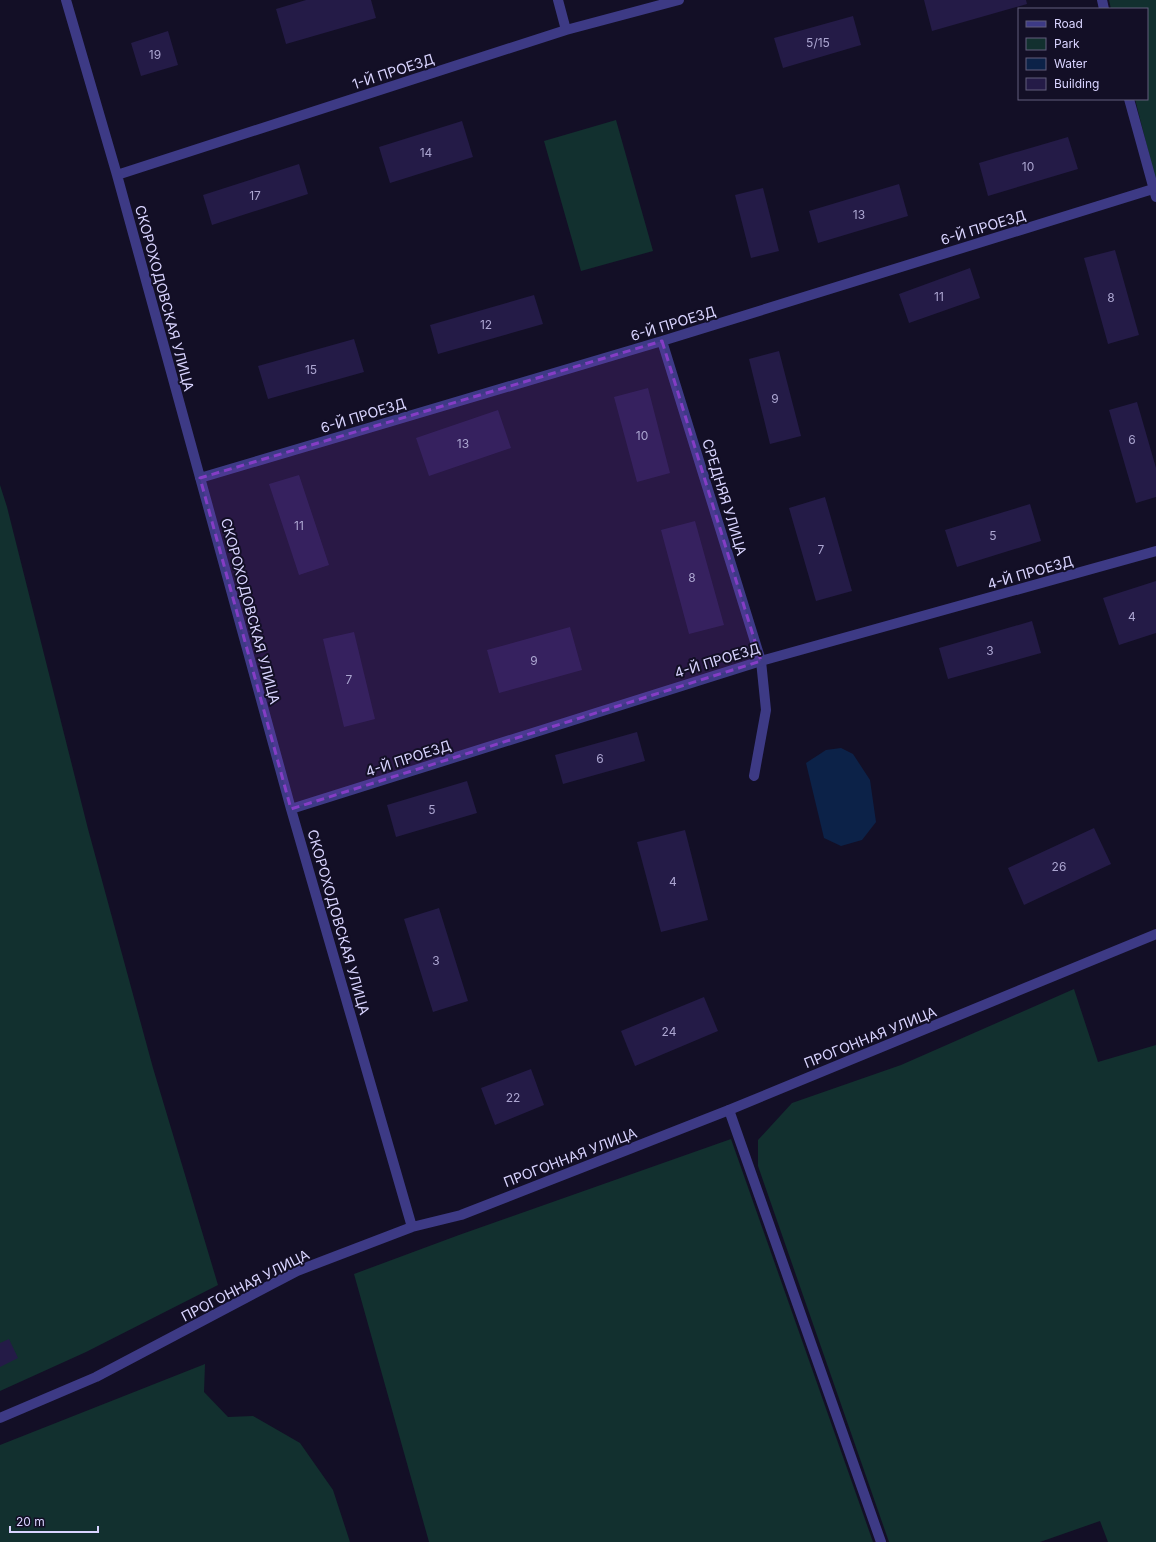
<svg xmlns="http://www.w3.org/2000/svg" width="1156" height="1542" viewBox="0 0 1156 1542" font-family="Inter,sans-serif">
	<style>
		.green { fill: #12302f }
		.water { fill: #0c2248 }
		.building { fill: #241b47 }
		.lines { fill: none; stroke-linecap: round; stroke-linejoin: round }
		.lane { stroke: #3d3a85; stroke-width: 10 }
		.street { stroke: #3d3a85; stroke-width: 10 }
		.marked { fill: #843dc5; fill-opacity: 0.2; stroke: #843dc5; stroke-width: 3; stroke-dasharray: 8 5; stroke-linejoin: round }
		.labels { text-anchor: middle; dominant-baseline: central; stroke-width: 4; stroke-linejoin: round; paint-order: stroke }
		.number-label { font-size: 12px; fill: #aca6d1 }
		.street-label { font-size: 14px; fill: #d9d4ff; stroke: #130f26 }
	</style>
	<rect width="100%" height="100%" fill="#130f26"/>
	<path class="green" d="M1109,0H1156V182L1135,99H1147V9H1111Z
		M616,120L653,251L581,271L544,141Z
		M0,485L7,507L88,829L153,1068L218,1285L86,1352L0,1391Z
		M1074,989L1098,1062L1156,1045V1542H1108L1100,1521L1040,1542H889L758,1166V1140L792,1103L901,1065Z
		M731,1139L873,1542H429L354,1274L459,1235Z
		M205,1364L204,1392L228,1417L253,1416L300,1443L333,1490L350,1542H0V1445Z"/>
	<path class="water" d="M841,748L853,754L870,780L876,822L862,840L841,846L824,838L806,763L826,750Z"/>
	<path class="building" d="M306,0H371L376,18L286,44L276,9Z
		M924,0H1026L1027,4L932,31Z
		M853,16L861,45L783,68L774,38Z
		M168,31L178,65L141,76L131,43Z
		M462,121L473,157L390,183L379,147Z
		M1068,137L1078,169L988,196L979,163Z
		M299,164L308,194L212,225L203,195Z
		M899,184L908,216L818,243L809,211Z
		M763,188L779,251L751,258L735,195Z
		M1115,250L1139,335L1108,344L1084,258Z
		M970,268L980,298L909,323L899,294Z
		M534,295L543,324L438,354L430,325Z
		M354,339L364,372L268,399L258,366Z
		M779,351L801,436L770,444L749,359Z
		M648,388L670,473L637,482L614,397Z
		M1137,402L1156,468V497L1136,503L1109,410Z
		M498,410L511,448L429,476L416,438Z
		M299,475L329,565L299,575L269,484Z
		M825,497L852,591L816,601L789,508Z
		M1030,504L1041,541L957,567L945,530Z
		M695,521L724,625L689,634L661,530Z
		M1156,581V633L1119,645L1103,598Z
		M1032,621L1041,653L948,679L939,648Z
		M570,627L582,670L499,693L487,650Z
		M354,632L375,719L344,727L323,639Z
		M637,732L645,761L563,784L555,755Z
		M467,781L477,813L396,837L387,805Z
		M1094,828L1111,864L1024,905L1008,868Z
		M685,830L708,920L661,932L637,842Z
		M439,908L468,1001L433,1012L404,919Z
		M704,997L718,1031L635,1066L621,1031Z
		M531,1069L544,1105L495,1125L481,1088Z
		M9,1339L18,1358L0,1367V1343Z"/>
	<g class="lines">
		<path class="lane" d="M754,776L766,710L761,661
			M729,1110L881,1542"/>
		<path class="street" d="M66,0L117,175L291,809L412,1227
			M558,0L566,30
			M1102,0L1104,9
			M1129,99L1156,197
			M117,175L566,30L679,0
			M662,341L761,661
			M200,478L662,341L1153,189
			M291,809L761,661L1156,551
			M0,1418L96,1377L297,1271L412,1227L461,1215L729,1110L1156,934"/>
	</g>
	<path class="marked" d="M662,341L761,661L291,809L200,478Z"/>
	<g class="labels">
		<g class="number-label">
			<text x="818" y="42">5/15</text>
			<text x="155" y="54">19</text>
			<text x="426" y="152">14</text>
			<text x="1028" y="166">10</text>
			<text x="255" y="195">17</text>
			<text x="859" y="214">13</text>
			<text x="939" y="296">11</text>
			<text x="1111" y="297">8</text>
			<text x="486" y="324">12</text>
			<text x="311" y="369">15</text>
			<text x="775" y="398">9</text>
			<text x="642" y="435">10</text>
			<text x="1132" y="439">6</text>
			<text x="463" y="443">13</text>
			<text x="299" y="525">11</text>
			<text x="993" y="535">5</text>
			<text x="821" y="549">7</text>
			<text x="692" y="577">8</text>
			<text x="1132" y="616">4</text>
			<text x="990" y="650">3</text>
			<text x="534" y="660">9</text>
			<text x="349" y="679">7</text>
			<text x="600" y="758">6</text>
			<text x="432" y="809">5</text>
			<text x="1059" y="866">26</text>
			<text x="673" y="881">4</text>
			<text x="436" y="960">3</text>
			<text x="669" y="1031">24</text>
			<text x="513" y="1097">22</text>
		</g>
		<g class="street-label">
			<text transform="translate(393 71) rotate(-18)">1-Й ПРОЕЗД</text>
			<text transform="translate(983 227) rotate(-17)">6-Й ПРОЕЗД</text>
			<text transform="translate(165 298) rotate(75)">СКОРОХОДОВСКАЯ УЛИЦА</text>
			<text transform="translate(673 323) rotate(-17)">6-Й ПРОЕЗД</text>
			<text transform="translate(363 415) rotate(-17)">6-Й ПРОЕЗД</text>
			<text transform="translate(725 497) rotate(73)">СРЕДНЯЯ УЛИЦА</text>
			<text transform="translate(1030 572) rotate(-16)">4-Й ПРОЕЗД</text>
			<text transform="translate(251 611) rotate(75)">СКОРОХОДОВСКАЯ УЛИЦА</text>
			<text transform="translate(717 660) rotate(-17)">4-Й ПРОЕЗД</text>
			<text transform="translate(408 758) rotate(-18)">4-Й ПРОЕЗД</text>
			<text transform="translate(339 922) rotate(74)">СКОРОХОДОВСКАЯ УЛИЦА</text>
			<text transform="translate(870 1037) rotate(-22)">ПРОГОННАЯ УЛИЦА</text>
			<text transform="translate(570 1157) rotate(-21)">ПРОГОННАЯ УЛИЦА</text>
			<text transform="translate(245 1285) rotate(-27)">ПРОГОННАЯ УЛИЦА</text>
		</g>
	</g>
	<rect x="1018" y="8" width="130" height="92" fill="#130f26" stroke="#625e7d"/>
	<rect x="1026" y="21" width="20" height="6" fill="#3d3a85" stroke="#625e7d"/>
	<text x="1054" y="28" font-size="12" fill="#d9d4ff">Road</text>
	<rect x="1026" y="38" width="20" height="12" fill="#12302f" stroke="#625e7d"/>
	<text x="1054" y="48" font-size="12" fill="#d9d4ff">Park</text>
	<rect x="1026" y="58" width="20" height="12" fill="#0c2248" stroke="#625e7d"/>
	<text x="1054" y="68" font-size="12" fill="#d9d4ff">Water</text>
	<rect x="1026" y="78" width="20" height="12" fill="#241b47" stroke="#625e7d"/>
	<text x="1054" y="88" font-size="12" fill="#d9d4ff">Building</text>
	<path d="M10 1526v6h88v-6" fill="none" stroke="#d9d4ff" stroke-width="2"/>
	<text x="16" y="1526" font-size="12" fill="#d9d4ff" stroke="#130f26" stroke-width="3" paint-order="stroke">20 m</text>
</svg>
